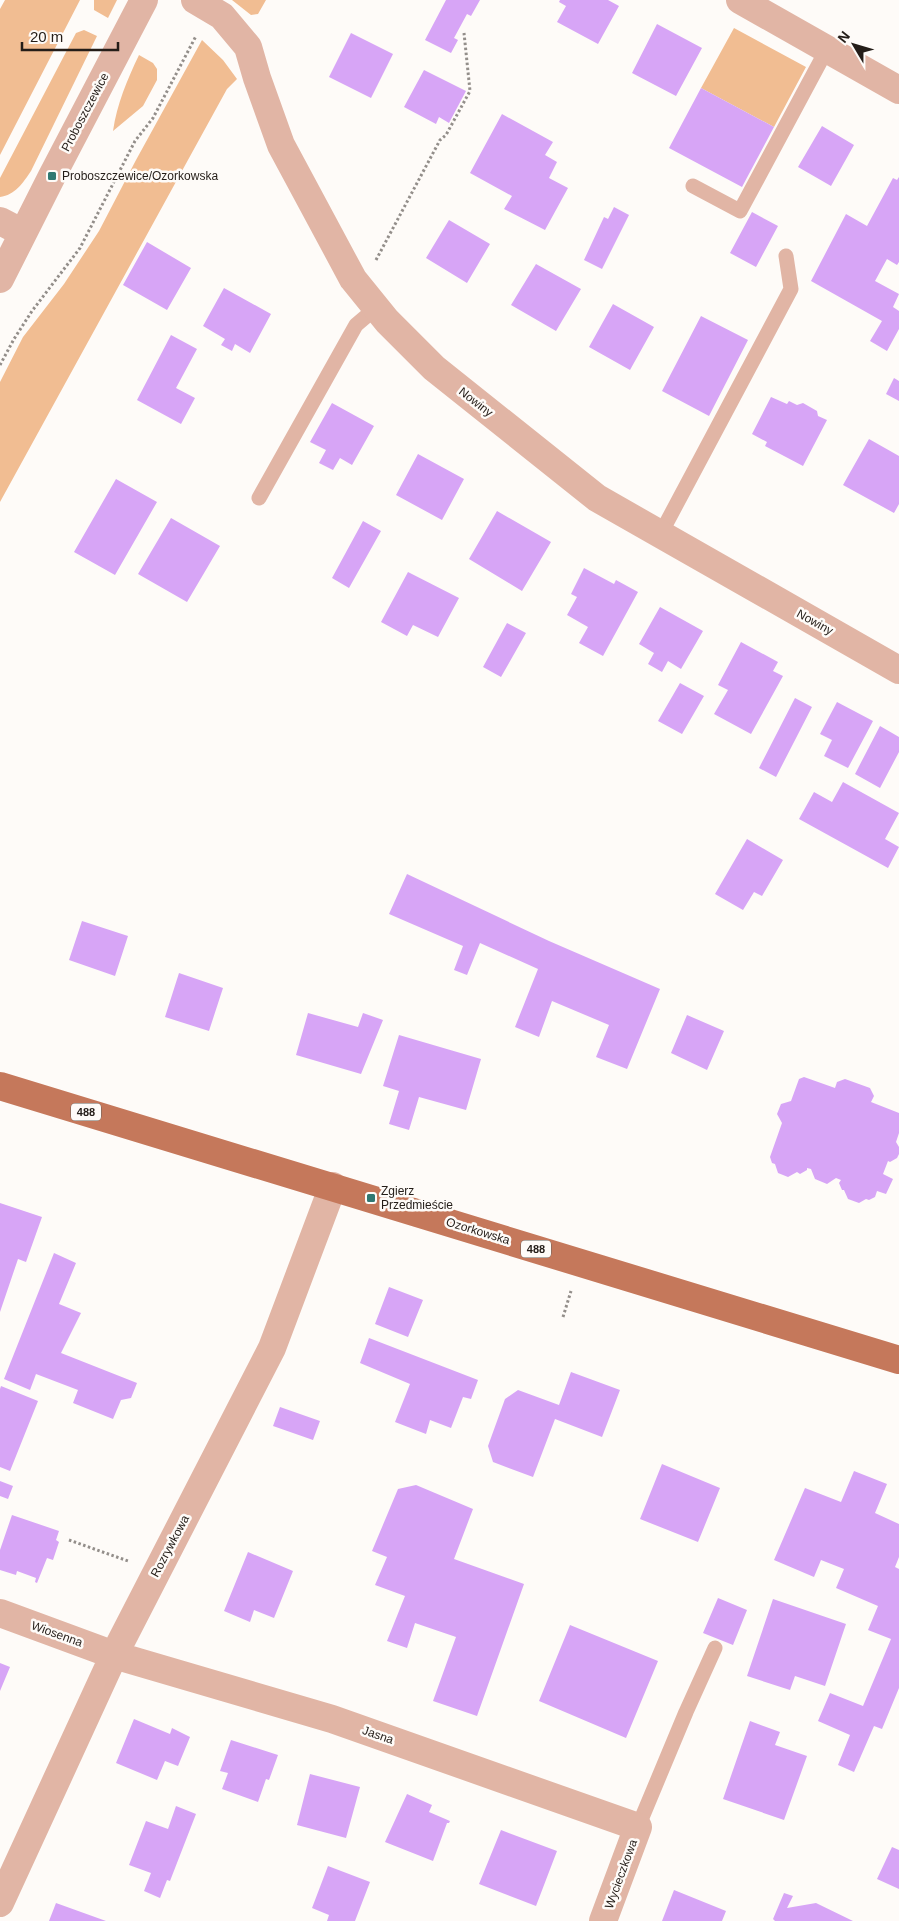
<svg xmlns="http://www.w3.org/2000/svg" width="899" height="1921" viewBox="0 0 899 1921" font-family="Arial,sans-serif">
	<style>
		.grass { fill: #f1bd92 }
		.building { fill: #d7a5f6 }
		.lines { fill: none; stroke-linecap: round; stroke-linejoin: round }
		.path { stroke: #938e8a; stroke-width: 3; stroke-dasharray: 2.5 2.5; stroke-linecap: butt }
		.lane { stroke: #e1b5a5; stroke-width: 15 }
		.street { stroke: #e1b5a5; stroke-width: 28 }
		.primary { stroke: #c5785b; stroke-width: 28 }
		.poi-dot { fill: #307872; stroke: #fefbf8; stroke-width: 2 }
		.labels { text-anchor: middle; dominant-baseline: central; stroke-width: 5; stroke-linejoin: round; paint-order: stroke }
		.shield { fill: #fefbf8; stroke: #65605b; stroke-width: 1 }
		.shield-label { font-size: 11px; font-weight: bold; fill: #241d18 }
		.street-label { font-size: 12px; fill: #241d18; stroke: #fefbf8 }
		.poi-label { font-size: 12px; fill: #241d18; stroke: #fefbf8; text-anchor: start }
	</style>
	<rect width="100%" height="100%" fill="#fefbf8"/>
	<path class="grass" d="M5,0H80L0,155V9Z
		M94,0H117L108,18L94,10Z
		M232,0H266L258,14L251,15Z
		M734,28L806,67L774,127L701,88Z
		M84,30L97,36L31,171C23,183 15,195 0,197V178L76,33Z
		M202,40L223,60L237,79L227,89L0,502V382L23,337L64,284L99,231L136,160Z
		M139,55L153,63L157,69V80L143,106L113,131C117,104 127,80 139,55Z"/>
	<path class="building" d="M446,0H480L471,16L467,14L454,38L458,40L451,53L425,40Z
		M560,0H608L619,6L598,44L557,22L566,6L559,2Z
		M657,24L702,48L676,96L632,73Z
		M351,33L393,54L371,98L329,77Z
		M424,70L466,91L449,123L439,117L436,124L404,107Z
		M701,88L774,127L742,187L669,148Z
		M502,114L553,142L545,155L557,162L549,178L568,188L545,230L504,209L512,196L470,173Z
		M822,126L854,145L831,186L798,167Z
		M899,177V262L897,265L887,259L875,281L899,294L893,307L899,311V329L887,351L870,341L882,321L811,281L846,214L867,226L893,178L897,180Z
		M614,207L629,215L602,269L584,260L604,217L608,219Z
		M752,212L778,226L756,267L730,253Z
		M449,220L490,244L467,283L426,258Z
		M147,242L191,268L167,310L123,285Z
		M536,264L581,289L556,331L511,305Z
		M224,288L271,314L250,353L235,344L232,351L221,345L225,339L203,326Z
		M613,304L654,327L630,370L589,347Z
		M701,316L748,340L709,416L662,391Z
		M171,335L197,349L176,388L195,398L181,424L137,400Z
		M894,378L899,381V401L886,394Z
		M771,397L787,404L789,401L797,405L803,403L817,411L818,416L827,420L803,466L765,446L767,442L752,434Z
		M332,403L374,426L352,465L340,458L333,470L319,463L326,450L310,442Z
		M869,439L899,456V504L894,513L843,485Z
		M418,454L464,479L442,520L396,495Z
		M116,479L157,502L115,575L74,552Z
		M497,511L551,542L522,591L469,559Z
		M171,518L220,546L187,602L138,574Z
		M363,521L381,531L349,588L332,578Z
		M584,568L614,584L616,580L638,592L603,656L579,643L588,627L567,615L577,597L571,594Z
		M408,572L459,598L438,637L413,625L407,636L381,622Z
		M660,607L703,631L681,669L668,661L662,672L648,664L654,653L639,644Z
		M507,623L526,633L501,677L483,667Z
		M741,642L778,662L773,671L783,676L751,734L714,714L728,690L718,685Z
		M680,683L704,696L682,734L658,721Z
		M795,698L812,707L776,777L759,768Z
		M837,702L873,721L848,768L824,756L832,740L820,734Z
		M880,726L899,737V752L880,788L855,774Z
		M843,782L899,813L885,839L899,847L888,868L799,819L814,792L832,802Z
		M747,839L783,860L762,896L754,892L743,910L715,894Z
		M407,874L549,941L660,989L627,1069L596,1057L609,1025L552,1001L539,1037L515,1027L538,969L480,943L467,975L454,970L463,946L389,914Z
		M82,921L128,936L115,976L69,960Z
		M179,973L223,988L209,1031L165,1017Z
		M308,1013L358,1027L363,1013L383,1020L361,1074L296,1055Z
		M687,1015L724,1031L707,1070L671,1053Z
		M399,1035L481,1059L466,1110L419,1097L409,1130L389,1124L399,1091L383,1086Z
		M804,1077L835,1088L837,1082L845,1079L870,1088L874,1096L871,1102L899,1113V1133L896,1142L899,1147V1154L897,1158L890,1162L888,1161L883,1174L893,1179L886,1194L877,1191L875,1197L869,1200L866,1199L859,1203L848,1199L844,1190H842L839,1183L841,1180L836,1178L827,1184L815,1179L811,1169L807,1168V1170L800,1174L797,1172L788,1177L778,1173L775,1164L772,1163L770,1157L782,1123L777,1114L781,1104L791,1101L799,1079Z
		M0,1203L42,1217L26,1262L18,1259L0,1312Z
		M54,1253L76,1263L59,1304L81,1313L61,1353L137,1383L131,1398L121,1400L113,1419L73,1403L78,1390L36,1374L30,1390L4,1379Z
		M389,1287L423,1300L408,1337L375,1324Z
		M369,1338L478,1380L471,1399L463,1397L451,1428L430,1420L426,1434L395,1422L410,1384L360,1363Z
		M571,1372L620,1390L602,1437L555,1419L533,1477L493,1462L488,1446L505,1399L518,1390L559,1405Z
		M1,1386L38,1401L10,1471L0,1467V1389Z
		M280,1407L320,1421L313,1440L273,1426Z
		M662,1464L720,1488L698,1542L640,1519Z
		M854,1471L887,1484L875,1513L899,1524V1557L895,1567L899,1569V1688L882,1729L874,1726L854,1772L838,1765L850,1735L818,1721L830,1693L863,1706L891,1639L868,1630L878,1606L836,1588L844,1569L821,1560L814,1577L774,1560L805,1488L841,1502Z
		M0,1481L13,1486L8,1499L0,1496Z
		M416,1485L473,1509L454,1559L524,1584L477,1716L433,1701L456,1637L415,1623L407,1648L387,1641L405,1596L375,1585L387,1557L372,1551L398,1489Z
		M12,1515L59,1531L56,1540L59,1542L53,1560L47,1558L37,1583L35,1582L36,1578L17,1571L16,1575L0,1570V1550Z
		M248,1552L293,1571L274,1618L254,1610L250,1622L224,1611Z
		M718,1598L747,1610L733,1645L703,1633Z
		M773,1599L846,1624L825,1686L795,1676L790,1690L747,1676Z
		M570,1625L658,1661L626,1738L539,1701Z
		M0,1663L10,1667L0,1691Z
		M134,1719L170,1734L172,1728L190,1737L178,1766L165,1761L157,1780L116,1763Z
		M750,1721L780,1732L775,1745L807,1756L784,1820L723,1799Z
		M231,1740L278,1755L269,1780L266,1779L258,1802L222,1789L228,1773L220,1771Z
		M310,1774L360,1787L346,1838L297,1825Z
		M407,1794L432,1805L429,1812L450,1821L449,1823H447L433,1861L385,1842Z
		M176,1806L196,1814L170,1881L167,1880L160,1898L144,1891L151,1873L129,1865L146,1821L168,1829Z
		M501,1830L557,1851L536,1906L479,1884Z
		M892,1847L899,1850V1889L877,1879Z
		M328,1866L370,1882L355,1921H327L329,1915L312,1908Z
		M674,1890L726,1911L722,1921H662Z
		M784,1893L793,1896L787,1908L816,1903L853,1921H775L773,1919Z
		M56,1903L106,1921H49Z"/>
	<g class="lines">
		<path class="path" d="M376,260L440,140L446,135L470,91L464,33
			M0,365L14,339L32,311L80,248L135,141L153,118L196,36
			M563,1317L571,1291
			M69,1540L128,1561"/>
		<path class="lane" d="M693,186L740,211L827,49
			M259,498L356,325L376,308
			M660,535L791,289L786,256
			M638,1827L686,1712L715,1648"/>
		<path class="street" d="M195,0L222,16L248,47L257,78L281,145L353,279L387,321L434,368L597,498L899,670
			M740,0L899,90
			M0,221L23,233
			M0,279L52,176L144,0
			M0,1613L114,1655L332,1719L638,1827L603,1921
			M0,1903L114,1655L272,1348L333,1186"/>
		<path class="primary" d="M0,1086L899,1360"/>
	</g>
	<g class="poi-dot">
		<rect x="47" y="171" width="10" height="10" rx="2.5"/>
		<rect x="366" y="1193" width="10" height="10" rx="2.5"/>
	</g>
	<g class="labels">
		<g class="shield">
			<rect x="71" y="1103.5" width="30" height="17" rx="4"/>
			<rect x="521" y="1240.5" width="30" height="17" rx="4"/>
		</g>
		<g class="shield-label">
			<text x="86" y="1112">488</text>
			<text x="536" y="1249">488</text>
		</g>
		<g class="street-label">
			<text transform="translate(85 112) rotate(-62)">Proboszczewice</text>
			<text transform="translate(476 402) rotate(38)">Nowiny</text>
			<text transform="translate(815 622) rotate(29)">Nowiny</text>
			<text transform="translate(478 1231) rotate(17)">Ozorkowska</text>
			<text transform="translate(170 1546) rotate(-62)">Rozrywkowa</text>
			<text transform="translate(57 1634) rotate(20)">Wiosenna</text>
			<text transform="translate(378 1735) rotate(19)">Jasna</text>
			<text transform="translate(621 1874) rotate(-70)">Wycieczkowa</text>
		</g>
		<g class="poi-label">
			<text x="62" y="176">Proboszczewice/Ozorkowska</text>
			<text x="381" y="1191">Zgierz<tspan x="381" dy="14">Przedmieście</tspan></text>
		</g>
	</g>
	<g transform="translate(854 45) rotate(308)" stroke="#fefbf8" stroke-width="4" paint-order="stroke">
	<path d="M0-4L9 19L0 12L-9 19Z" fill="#241d18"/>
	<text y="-8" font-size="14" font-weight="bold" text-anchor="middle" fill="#241d18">N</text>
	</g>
	<path d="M22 42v8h96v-8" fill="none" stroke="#241d18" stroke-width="2.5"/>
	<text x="30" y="42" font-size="15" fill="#241d18" stroke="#fefbf8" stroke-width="4" paint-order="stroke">20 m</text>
</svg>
